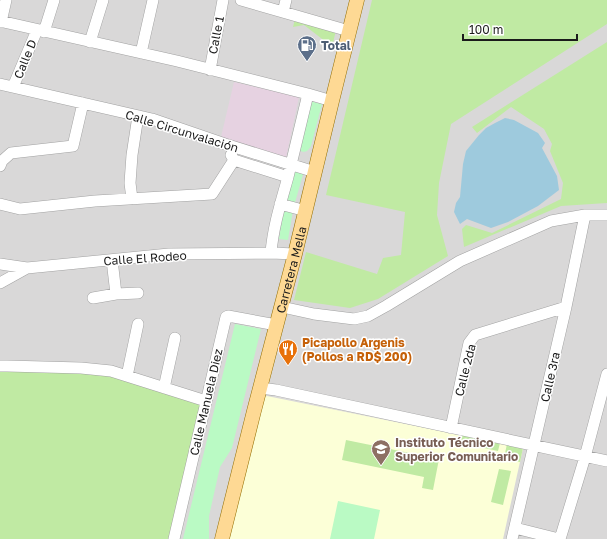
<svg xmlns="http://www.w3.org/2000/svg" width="607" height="539" viewBox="0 0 607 539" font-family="'Golos Text',sans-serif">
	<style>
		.residential { fill: #d9d8d8 }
		.industrial { fill: #e6d2e1 }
		.education { fill: #fcffd7 }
		.grass { fill: #c0eaa3 }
		.park { fill: #bafac4 }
		.water { fill: #9ecadd }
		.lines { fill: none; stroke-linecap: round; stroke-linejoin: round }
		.minor-casing { stroke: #a2a2a2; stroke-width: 12 }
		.major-casing { stroke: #926d00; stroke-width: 15 }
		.minor { stroke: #fff; stroke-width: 11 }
		.major { stroke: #fed994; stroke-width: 14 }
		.labels { text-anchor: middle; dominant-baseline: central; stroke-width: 3; stroke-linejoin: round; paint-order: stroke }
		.street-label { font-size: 12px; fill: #1b1b1b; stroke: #fff }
		.service-label { font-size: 12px; font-weight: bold; fill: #4e5e75; stroke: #fff; text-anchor: start }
		.food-label { font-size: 12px; font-weight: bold; fill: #c56008; stroke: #fff; text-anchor: start }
		.education-label { font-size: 12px; font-weight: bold; fill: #785e54; stroke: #fff; text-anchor: start }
	</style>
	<rect width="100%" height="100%" fill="#edeae0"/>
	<path class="residential" d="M0,0H607V539H0Z"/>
	<path class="industrial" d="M234,82L299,97L286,158L221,137Z"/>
	<path class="education" d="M267,396L523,448L503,539H226L264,397Z"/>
	<path class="grass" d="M372,0H607V24L451,124L439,183L437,215L448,256L378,299L350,308L294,300L306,252L377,274L383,258L401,255L405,212L326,195Z
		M295,19L336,30L333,43L326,42L304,25L293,27Z
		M607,42V203L561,206L464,247L462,229L466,225L492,233L561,199L563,183L550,151L552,144L544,129L511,107L477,133L472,127Z
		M0,366L81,368L206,401L173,539H0Z
		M462,435L500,443L498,451L461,443Z
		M346,440L439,459L433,490L422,488L424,477L342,460Z
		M507,444L523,448L520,462L504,458Z
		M499,469L511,471L503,505L491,502Z"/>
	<path class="park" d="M309,101L322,104L311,146C308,151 305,154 299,150Z
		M294,168L304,171L294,206L284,203Z
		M284,207L293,210L288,240L279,239Z
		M235,324L261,329L232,448L220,467L209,516V539H183Z
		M338,501L380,510L374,539H330Z"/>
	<path class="water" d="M505,118L514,120L538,133L545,143L542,148L557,176L559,190L538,206L508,222L491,228L467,219L460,224L454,212L456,203L460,197L463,164L466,151L479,135L486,128L495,123Z"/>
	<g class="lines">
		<g class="minor-casing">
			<path id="minor" d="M241,0L349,31
				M283,12L286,0
				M0,21L177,61L308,94L332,101
				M1,22L6,0
				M44,32L54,0
				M90,42L103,0
				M141,53L153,0
				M210,70L223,0
				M0,84L152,119L225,144L315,172
				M13,87L37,30
				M231,155L234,160L288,177L308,94
				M0,166L2,161L11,153L73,146L83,103
				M132,199L130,183L132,155L138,116
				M0,204L20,209L95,201L212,194L234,160
				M280,204L306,211
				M271,253C273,227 281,202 288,177
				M112,260L116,294
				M0,264L27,268
				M0,283L27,268L169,254L271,253L295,254
				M93,298L116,294L138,293
				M282,307L314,314L354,319L368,316L386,306L460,261L551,221L585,215H607
				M0,366H7L81,368L111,371L206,401
				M127,376L138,324
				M164,388L175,338
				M260,388L276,390L607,461
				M451,428L469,343L475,335L566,307
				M515,528L559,539
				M174,539L226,317L228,316L271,324L277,326
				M512,539L566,307L585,215
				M560,539L585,457L607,374"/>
		</g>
		<g class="major-casing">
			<g id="major">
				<path id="s1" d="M222,539L254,411L295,254L332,101L357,0"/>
			</g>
		</g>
		<use href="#minor" class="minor"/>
		<use href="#major" class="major"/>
	</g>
	<defs>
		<g id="fuel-pin" transform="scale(1)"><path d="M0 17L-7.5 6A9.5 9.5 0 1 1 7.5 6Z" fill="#5c6f8a" stroke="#fff"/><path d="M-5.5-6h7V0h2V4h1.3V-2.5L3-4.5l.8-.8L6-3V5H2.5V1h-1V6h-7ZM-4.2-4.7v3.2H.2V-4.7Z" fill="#fff"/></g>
		<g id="restaurant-pin" transform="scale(1)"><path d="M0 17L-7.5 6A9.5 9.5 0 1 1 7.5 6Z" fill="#e8710a" stroke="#fff"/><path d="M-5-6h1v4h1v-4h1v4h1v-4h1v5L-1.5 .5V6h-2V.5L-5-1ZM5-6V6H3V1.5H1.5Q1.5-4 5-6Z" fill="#fff"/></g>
		<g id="university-pin" transform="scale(1)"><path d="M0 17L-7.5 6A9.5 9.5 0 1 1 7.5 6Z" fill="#8d6e63" stroke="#fff"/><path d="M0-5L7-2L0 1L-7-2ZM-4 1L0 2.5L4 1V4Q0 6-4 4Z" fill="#fff"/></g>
	</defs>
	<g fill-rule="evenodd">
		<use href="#fuel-pin" x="307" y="45"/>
		<use href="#restaurant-pin" x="288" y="349"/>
		<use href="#university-pin" x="381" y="449"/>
	</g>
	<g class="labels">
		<g class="street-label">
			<text transform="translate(216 35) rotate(-79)">Calle 1</text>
			<text transform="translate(25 59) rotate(-68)">Calle D</text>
			<text transform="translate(182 131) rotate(17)">Calle Circunvalación</text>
			<text transform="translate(145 258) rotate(-4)">Calle El Rodeo</text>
			<text stroke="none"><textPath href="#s1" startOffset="278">Carretera Mella</textPath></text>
			<text transform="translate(465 370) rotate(-76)">Calle 2da</text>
			<text transform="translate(550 377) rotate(-77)">Calle 3ra</text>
			<text transform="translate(206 402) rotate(-77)">Calle Manuela Diez</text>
		</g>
		<g class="service-label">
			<text x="321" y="45">Total</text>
		</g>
		<g class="food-label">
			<text x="302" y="342">Picapollo Argenis<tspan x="302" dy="14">(Pollos a RD$ 200)</tspan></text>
		</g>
		<g class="education-label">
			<text x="395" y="442">Instituto Técnico<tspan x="395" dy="14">Superior Comunitario</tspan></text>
		</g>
	</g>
	<path d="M463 34v6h114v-6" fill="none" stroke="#1b1b1b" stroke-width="2"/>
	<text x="469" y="34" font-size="12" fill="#1b1b1b" stroke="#ffffff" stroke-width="3" paint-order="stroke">100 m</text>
</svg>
